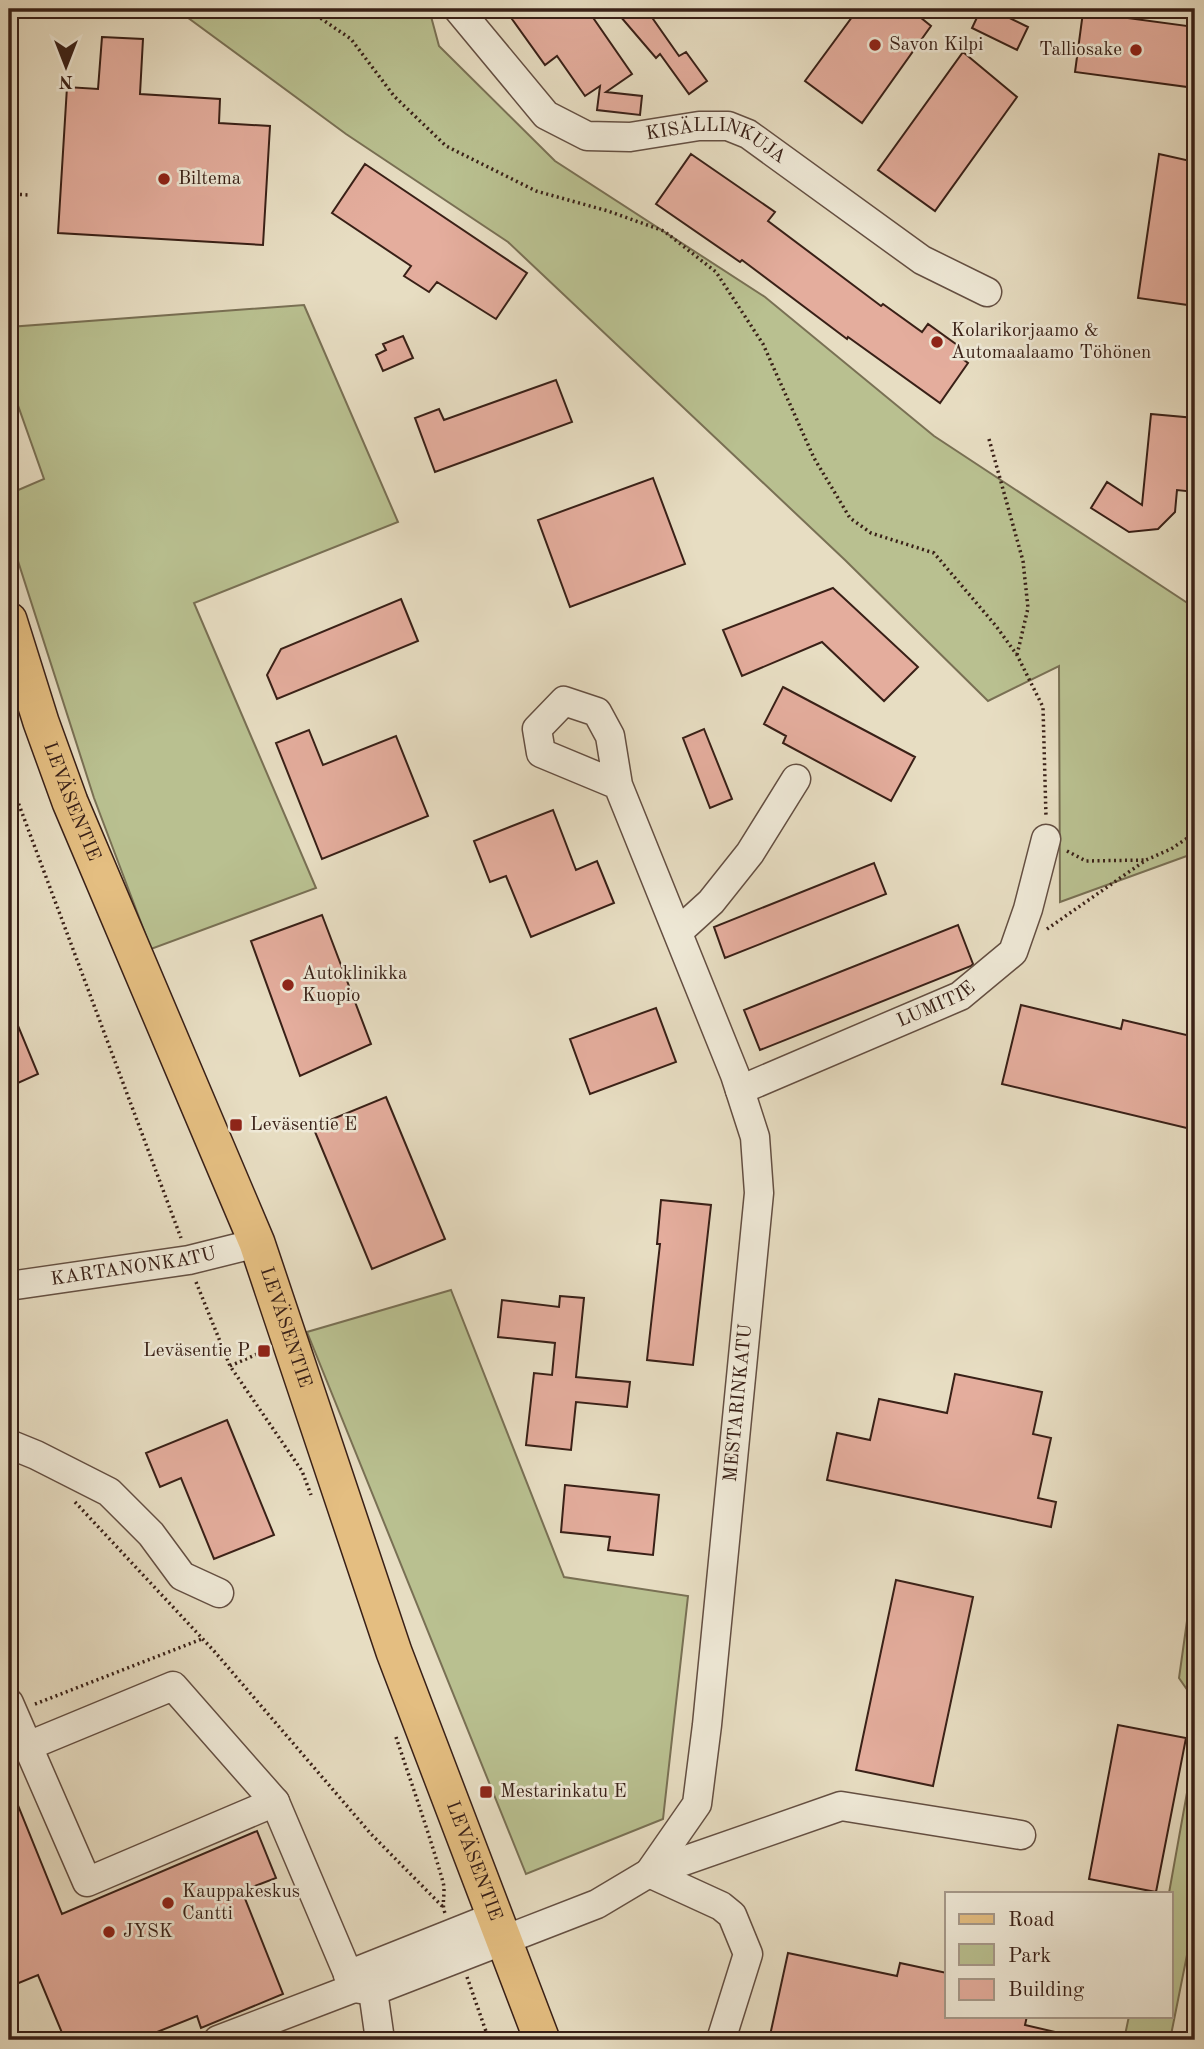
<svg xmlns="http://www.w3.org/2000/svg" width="1204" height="2049" viewBox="0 0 1204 2049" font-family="'Old Standard TT',serif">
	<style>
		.green { fill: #b9c090; stroke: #797054; stroke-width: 2 }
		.building { fill: #e4ad9d; stroke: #392017; stroke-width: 2 }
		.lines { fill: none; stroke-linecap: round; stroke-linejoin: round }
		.minor-casing { stroke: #644f42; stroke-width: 31 }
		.major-casing { stroke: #392017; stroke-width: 38 }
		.path { stroke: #392017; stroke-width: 3.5; stroke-dasharray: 2 3.5; stroke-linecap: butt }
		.minor { stroke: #efe9d7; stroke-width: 28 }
		.major { stroke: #e4be81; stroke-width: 35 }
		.poi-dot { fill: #8f2418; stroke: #efe9d7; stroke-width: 2.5 }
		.labels { text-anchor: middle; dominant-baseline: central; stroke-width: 5; stroke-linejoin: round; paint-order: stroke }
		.poi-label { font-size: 19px; fill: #392017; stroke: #efe9d7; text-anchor: start }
		.street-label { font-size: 19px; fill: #392017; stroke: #efe9d7 }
	</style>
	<rect width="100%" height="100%" fill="#e7ddc2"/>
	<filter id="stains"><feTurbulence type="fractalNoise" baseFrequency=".00286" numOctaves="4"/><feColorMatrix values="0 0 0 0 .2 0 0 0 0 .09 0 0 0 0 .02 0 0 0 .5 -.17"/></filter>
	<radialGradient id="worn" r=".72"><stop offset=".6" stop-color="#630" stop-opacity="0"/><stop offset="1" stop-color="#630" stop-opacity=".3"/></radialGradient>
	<path class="green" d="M176,9H429L439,46L555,161L765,297L934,436L1195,608V853L1060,902L1059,666L988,701L845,560L508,242L346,134Z
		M304,305L398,522L194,603L316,888L151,949L94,798L9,533V494L44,479L9,380V327Z
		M451,1290L564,1577L688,1596L663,1819L526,1874L307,1332Z
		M1195,1564V1701L1179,1678Z
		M1195,1748V1915L1170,2040H1124L1129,2016H1171V1893H1169Z"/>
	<path class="building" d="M529,9H587L632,74L606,92L642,96L640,115L597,110L600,86L585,96L557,56L545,65L512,19Z
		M614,9H646L679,56L686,52L707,81L689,94L660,54L656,58Z
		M858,9H910L931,26L862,123L805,81Z
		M981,9H991L1028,27L1017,50L972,28Z
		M1083,12L1195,27V88L1075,72Z
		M102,37L143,39L140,94L220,99L219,123L270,126L263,245L58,233L67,87L98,89Z
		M963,52L1017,97L935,211L878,170Z
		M691,154L775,212L768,221L881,306L883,304L922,332L928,324L960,347L956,354L968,363L940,403L848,337L847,339L742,260L740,262L656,204Z
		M1159,154L1195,162V306L1138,298Z
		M365,164L527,273L496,319L437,282L429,292L404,276L411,266L332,213Z
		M403,336L413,358L383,371L376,355L386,350L383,344Z
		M556,380L572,422L435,472L415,418L439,409L444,420Z
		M1151,414L1195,418V492L1177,490L1175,512L1158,529L1129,532L1091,508L1107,482L1142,505Z
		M653,478L685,564L570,607L538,520Z
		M833,588L918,667L884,701L822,642L742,676L723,630Z
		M401,599L418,641L277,699L267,675L281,649Z
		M783,687L915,757L891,801L783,743L786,736L764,724Z
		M704,729L732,799L710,808L683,738Z
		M309,730L323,765L396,736L428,816L322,859L276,743Z
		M553,810L576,870L597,861L614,903L531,937L506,876L490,882L474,841Z
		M874,863L886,894L725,958L714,927Z
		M322,915L371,1044L300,1076L251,941Z
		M958,925L973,964L971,966L760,1050L744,1010Z
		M9,1004L38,1074L9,1087Z
		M1021,1005L1121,1029L1123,1020L1195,1037V1130L1002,1084Z
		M656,1008L676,1062L590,1094L570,1039Z
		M386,1097L445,1239L372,1269L313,1127Z
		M661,1200L711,1205L693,1365L647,1360L660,1244H657Z
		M560,1296L584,1298L576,1377L630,1382L627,1407L576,1402L571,1450L526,1445L534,1373L552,1375L555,1343L498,1337L502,1300L559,1307Z
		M955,1374L1042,1392L1033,1434L1051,1438L1038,1498L1056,1502L1051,1527L827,1480L837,1433L870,1440L879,1399L947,1413Z
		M227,1420L274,1535L214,1559L181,1478L160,1487L146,1453Z
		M565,1485L659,1495L653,1555L608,1550L610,1537L561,1532Z
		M896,1580L973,1597L933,1786L856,1770Z
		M1118,1725L1186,1738L1156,1892L1089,1879Z
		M9,1783L62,1914L257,1831L276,1878L242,1891L283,1994L201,2028L197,2016L137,2040H65L38,1975L9,1987Z
		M788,1953L897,1976L900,1963L947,1973V2016H1027L1025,2025L1064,2034V2040H769Z"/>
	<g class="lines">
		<g class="minor-casing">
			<g id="minor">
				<path id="s1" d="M458,9L546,115L587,136L630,137L699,126H728L748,134L922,260L987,292"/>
				<path d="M678,932L711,902L750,853L796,779"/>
				<path id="s2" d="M740,1090L960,996L1013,952L1028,909L1046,839"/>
				<path id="s3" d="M9,1286L189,1260L257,1243"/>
				<path d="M9,1444L36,1455L109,1492L151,1534L182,1576L219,1593"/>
				<path id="s4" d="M9,1703L87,1882L275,1802L354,1988L373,1991L597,1904L649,1873L697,1804L707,1725L759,1193L755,1137L735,1075L618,785L610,736L597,712L564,701L537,729L541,753L618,785"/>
				<path d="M28,1746L173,1686L275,1802"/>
				<path d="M649,1873L841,1806L1021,1835"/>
				<path d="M649,1873L721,1906L732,1915L748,1954L721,2040"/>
				<path d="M348,1975L496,1916"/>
				<path d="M373,1991L380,2040"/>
				<path d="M218,2040L354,1988"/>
			</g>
		</g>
		<g class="major-casing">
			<g id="major">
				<path id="s5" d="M9,620L41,722L70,802L257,1243L394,1652L542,2040"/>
			</g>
		</g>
		<path class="path" d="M307,9L351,39L394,96L446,146L536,191L608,211L664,231L716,272L763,344L814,458L850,518L871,533L934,553L996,626L1017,655L1043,707L1046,817
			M9,194L30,195
			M989,439L1023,561L1028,608L1017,655
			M9,778L181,1238
			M1067,851L1086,861L1146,860
			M1047,929L1146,860L1171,849L1195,833
			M196,1282L230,1366L302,1471L311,1495
			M230,1366L264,1351
			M75,1502L214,1651L371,1834L443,1907
			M35,1704L202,1639
			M396,1737C412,1785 429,1833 443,1882C446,1893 441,1903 445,1913
			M467,1977L489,2040"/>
		<use href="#minor" class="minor"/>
		<use href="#major" class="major"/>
	</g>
	<g class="poi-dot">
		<circle cx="875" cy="45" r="7"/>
		<circle cx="1136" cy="50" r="7"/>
		<circle cx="164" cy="179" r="7"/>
		<circle cx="937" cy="342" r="7"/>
		<circle cx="288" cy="985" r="7"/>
		<rect x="229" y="1118" width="14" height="14" rx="3.5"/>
		<rect x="257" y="1344" width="14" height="14" rx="3.5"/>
		<rect x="479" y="1785" width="14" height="14" rx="3.5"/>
		<circle cx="168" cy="1903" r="7"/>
		<circle cx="109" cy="1932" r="7"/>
	</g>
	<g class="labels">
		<g class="poi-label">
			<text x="889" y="45">Savon Kilpi</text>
			<text x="1122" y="50" text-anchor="end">Talliosake</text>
			<text x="178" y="179">Biltema</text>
			<text x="951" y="331">Kolarikorjaamo &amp;<tspan x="951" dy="22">Automaalaamo Töhönen</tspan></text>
			<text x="302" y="974">Autoklinikka<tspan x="302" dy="22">Kuopio</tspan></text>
			<text x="250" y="1125">Leväsentie E</text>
			<text x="250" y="1351" text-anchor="end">Leväsentie P</text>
			<text x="500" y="1792">Mestarinkatu E</text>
			<text x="182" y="1892">Kauppakeskus<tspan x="182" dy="22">Cantti</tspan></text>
			<text x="123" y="1932">JYSK</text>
		</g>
		<g class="street-label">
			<text stroke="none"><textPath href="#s1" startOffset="317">KISÄLLINKUJA</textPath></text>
			<text stroke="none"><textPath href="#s5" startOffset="192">LEVÄSENTIE</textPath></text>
			<text stroke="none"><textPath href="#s2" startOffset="214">LUMITIE</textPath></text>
			<text stroke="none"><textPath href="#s3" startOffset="126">KARTANONKATU</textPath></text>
			<text stroke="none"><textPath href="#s5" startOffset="760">LEVÄSENTIE</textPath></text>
			<text stroke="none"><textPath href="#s4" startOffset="1409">MESTARINKATU</textPath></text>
			<text stroke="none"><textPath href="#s5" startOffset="1326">LEVÄSENTIE</textPath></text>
		</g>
	</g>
	<rect width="1204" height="2049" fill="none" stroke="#e7ddc2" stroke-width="35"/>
	<rect x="10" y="10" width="1183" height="2028" fill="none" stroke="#392017" stroke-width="3.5"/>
	<rect x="18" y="18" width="1169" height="2014" fill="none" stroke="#392017" stroke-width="2"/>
	<rect x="945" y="1892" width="228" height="126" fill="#efe9d7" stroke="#a6998a" stroke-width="2"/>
	<rect x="959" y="1914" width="35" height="10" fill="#e4be81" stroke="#a6998a" stroke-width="2"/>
	<text x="1008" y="1926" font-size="21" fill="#392017">Road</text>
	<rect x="959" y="1944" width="35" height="21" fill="#b9c090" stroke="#a6998a" stroke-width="2"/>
	<text x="1008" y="1962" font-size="21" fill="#392017">Park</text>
	<rect x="959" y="1979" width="35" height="21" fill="#e4ad9d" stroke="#a6998a" stroke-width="2"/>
	<text x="1008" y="1996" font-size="21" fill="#392017">Building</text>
	<g transform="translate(66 66) rotate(180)" stroke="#efe9d7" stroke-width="5" paint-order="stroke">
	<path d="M0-5L12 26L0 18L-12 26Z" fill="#392017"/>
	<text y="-10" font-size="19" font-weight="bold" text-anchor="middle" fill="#392017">N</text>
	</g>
	<rect width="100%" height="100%" filter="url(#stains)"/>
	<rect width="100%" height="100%" fill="url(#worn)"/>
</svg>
